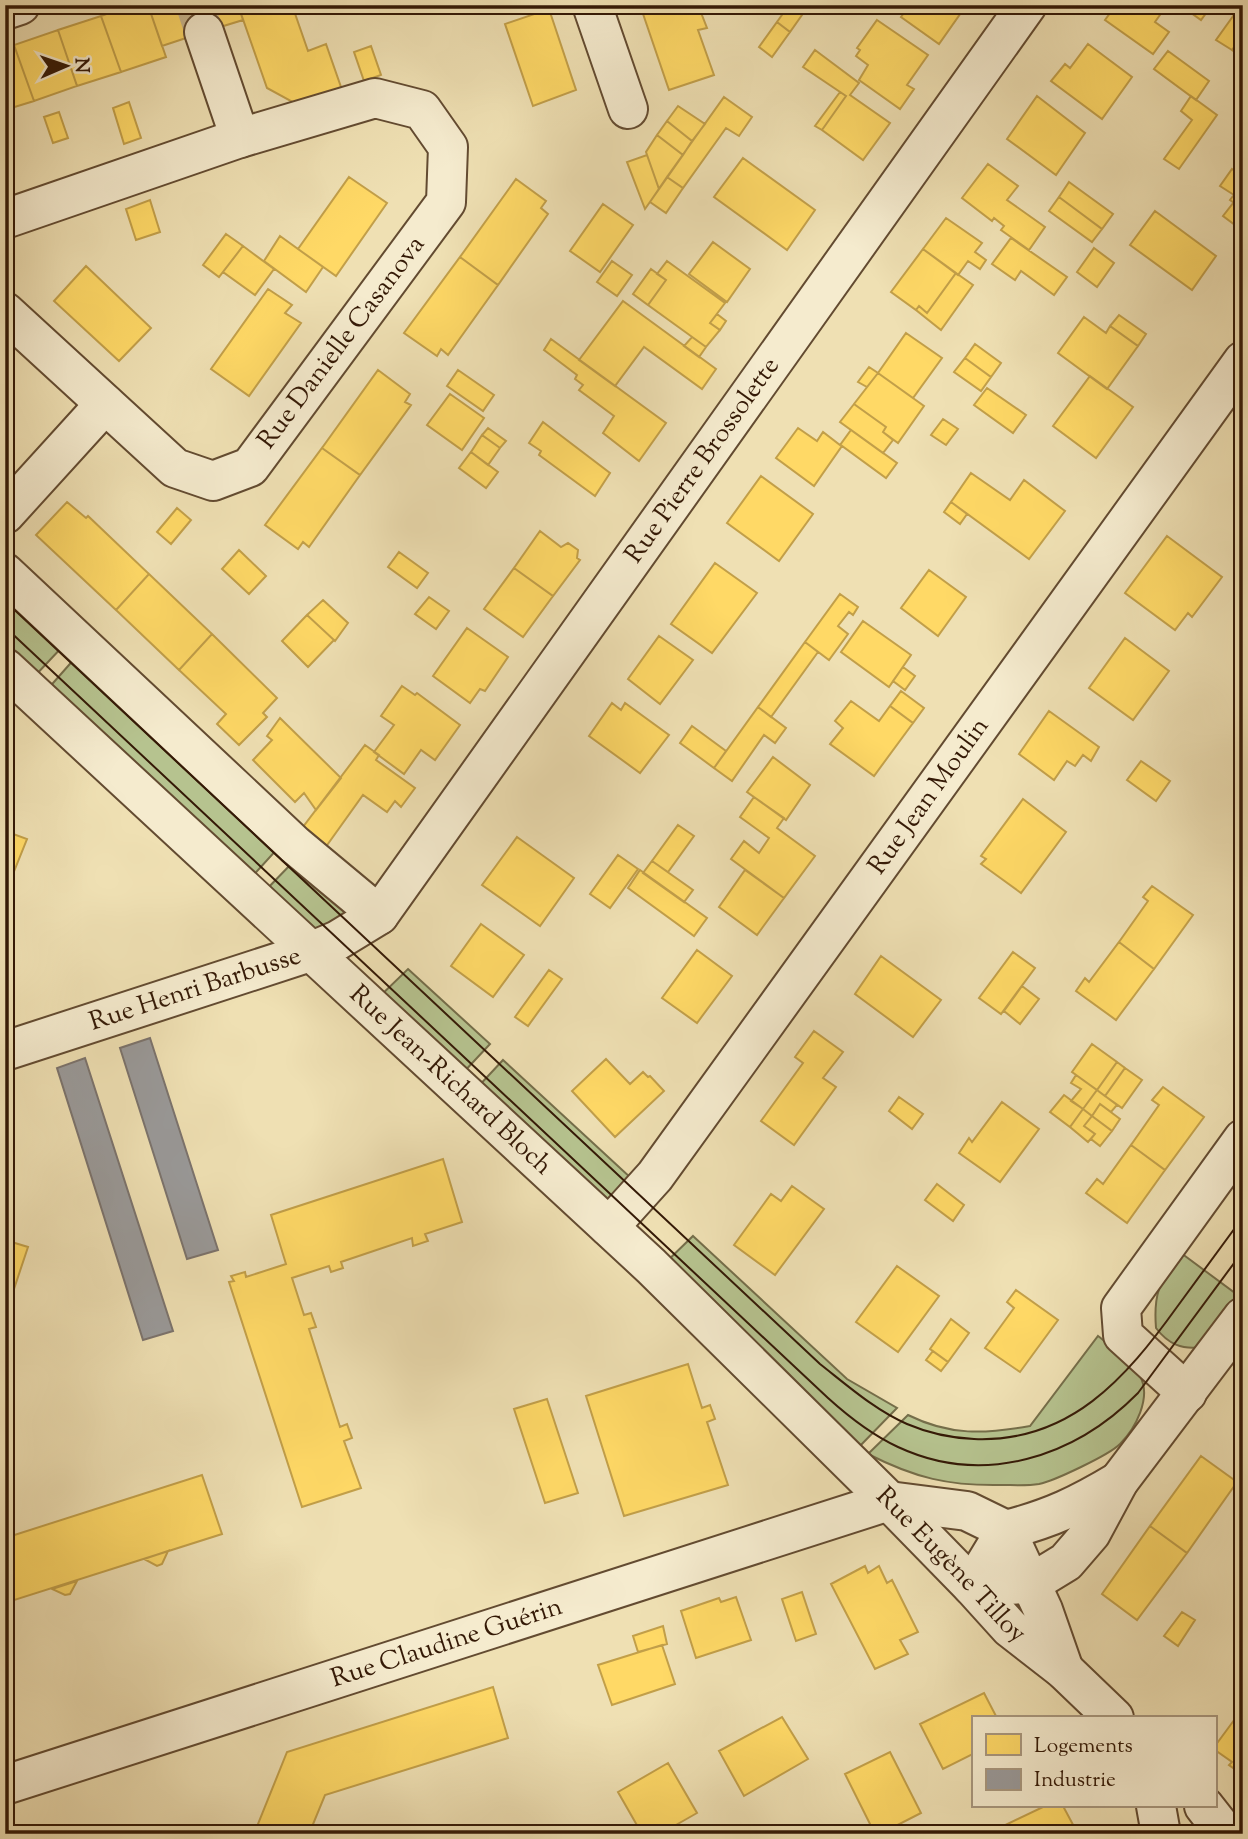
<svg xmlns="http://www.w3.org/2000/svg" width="1248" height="1839" viewBox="0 0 1248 1839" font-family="'Sorts Mill Goudy',serif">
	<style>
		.green { fill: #b6c38f; stroke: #756e4a; stroke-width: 2 }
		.homes { fill: #ffd966; stroke: #c29f49; stroke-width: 2 }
		.industry { fill: #999; stroke: #7b736d; stroke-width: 2 }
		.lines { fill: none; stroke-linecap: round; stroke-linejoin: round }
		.street-tunnel { stroke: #cab890; stroke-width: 38; stroke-dasharray: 38 19; stroke-linecap: butt }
		.street-casing { stroke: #634b31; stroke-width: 42 }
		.street { stroke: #f5ebce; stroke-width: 38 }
		.tram { stroke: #341906; stroke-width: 2 }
		.labels { text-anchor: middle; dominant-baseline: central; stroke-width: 7; stroke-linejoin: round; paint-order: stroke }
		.street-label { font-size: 26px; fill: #341906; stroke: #f5ebce }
	</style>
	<rect width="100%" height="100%" fill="#efe0b3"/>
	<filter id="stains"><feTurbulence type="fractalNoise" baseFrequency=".00286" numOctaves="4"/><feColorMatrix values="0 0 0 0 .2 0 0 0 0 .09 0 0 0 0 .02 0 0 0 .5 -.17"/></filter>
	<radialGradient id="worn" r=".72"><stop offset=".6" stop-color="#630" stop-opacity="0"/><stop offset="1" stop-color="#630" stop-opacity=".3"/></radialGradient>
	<path class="green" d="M5,590L64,645L32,679L5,654Z
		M76,657L279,847L249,880L46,691Z
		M295,860L354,917L311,931L263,893Z
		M408,969L490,1044L461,1075L376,1000Z
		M503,1060L632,1179L609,1200L599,1202L475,1090Z
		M693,1236L847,1379L897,1408L856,1450L660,1268Z
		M1181,1253L1243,1299L1202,1347C1182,1350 1168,1344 1156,1328C1153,1290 1161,1282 1181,1253Z
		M1098,1336C1113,1348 1131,1359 1140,1376C1152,1398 1135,1429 1120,1444C1109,1455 1054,1481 1039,1484C1027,1486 1013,1485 1001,1485C949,1486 915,1478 868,1454L908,1415C950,1436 985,1434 1030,1426Z"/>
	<path class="homes" d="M131,5H148L166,57L121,72L101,16Z
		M148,5H195L204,32L162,46Z
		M195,5H238L243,20L204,32Z
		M238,5H292L308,51L326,44L342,90L298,105L267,88Z
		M640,5H698L707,28L698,30L714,75L669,90Z
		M789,5H809L790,32L777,22Z
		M910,5H963L965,7L939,44L901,17Z
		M1116,5H1167L1155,22L1169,32L1153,54L1105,20Z
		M1180,5H1212L1201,20Z
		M1241,5L1243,35L1232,50L1216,40Z
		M549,9L576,90L533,106L505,24Z
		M101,16L121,72L77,86L58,30Z
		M877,20L928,55L907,85L914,89L900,109L859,80L868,65L856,56L860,50L857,48Z
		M777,22L790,32L772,57L759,47Z
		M58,30L77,86L34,101L14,45Z
		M1243,35V58L1232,50Z
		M1088,44L1132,77L1102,119L1051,81L1065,64L1070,68Z
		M14,45L34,101L5,110V48Z
		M371,46L381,75L364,81L354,52Z
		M815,50L859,83L850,95L890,123L863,160L822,130L846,96L803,67Z
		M1168,51L1209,81L1196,100L1154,69Z
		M840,92L846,96L822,130L815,126Z
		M1037,96L1085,133L1056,175L1007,139Z
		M1191,96L1217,115L1179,169L1164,159L1192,120L1181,111Z
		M724,97L752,117L739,136L726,128L683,188L667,177Z
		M129,102L141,138L124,144L113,108Z
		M678,106L705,124L692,141L667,121Z
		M59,112L68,138L53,143L44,117Z
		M667,121L692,141L683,155L657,135Z
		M657,135L683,155L659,189L646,152Z
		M647,155L659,189L645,209L627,162Z
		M743,158L815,210L787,250L714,197Z
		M988,164L1018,186L1007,200L1045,227L1029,250L1001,230L1004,226L994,218L992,221L962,198Z
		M1232,169L1243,177V183L1234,195L1220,186Z
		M349,177L387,203L336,276L298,249Z
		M667,177L683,188L666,213L650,202Z
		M516,179L546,201L541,208L548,214L498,285L460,257Z
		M1069,182L1113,214L1102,229L1059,197Z
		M1243,183V209L1230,200Z
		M1059,197L1102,229L1092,242L1049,211Z
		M150,200L160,232L136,240L126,209Z
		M1234,202L1243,209V231L1223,216Z
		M603,204L633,225L600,272L570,251Z
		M1155,211L1216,256L1192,290L1130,245Z
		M946,218L982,243L975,252L986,260L980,269L968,261L958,275L923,249Z
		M226,234L243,246L219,277L203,265Z
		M280,236L323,267L306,292L264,261Z
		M1011,238L1067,277L1054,295L1021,271L1015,280L992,264Z
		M713,242L750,269L727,302L689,274Z
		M243,246L274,269L255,295L223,272Z
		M1094,248L1114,263L1097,287L1077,272Z
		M923,249L956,273L927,313L919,306L916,310L891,292Z
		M460,257L498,285L448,355L441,349L437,356L404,333Z
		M612,261L632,275L617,296L597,282Z
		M667,261L725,303L710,323L720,330L706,347L648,305L666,280L657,274Z
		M86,266L151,328L119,361L54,301Z
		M651,269L666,280L648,305L633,294Z
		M956,273L973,285L941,330L916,310L919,306L927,313Z
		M268,289L292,305L285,313L301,323L249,396L211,369Z
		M623,301L716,369L702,389L644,347L615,386L579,360Z
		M717,314L726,321L720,330L710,323Z
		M1119,315L1146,334L1138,346L1110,326Z
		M1084,317L1106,333L1110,326L1138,346L1107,389L1058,353Z
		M906,333L942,358L913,398L878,373Z
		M692,337L706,347L699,357L684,346Z
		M551,339L666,423L639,461L603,433L614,416L579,390L583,385L575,379L577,375L544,350Z
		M975,344L1001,363L991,377L965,358Z
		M965,358L991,377L981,391L954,372Z
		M869,367L878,373L867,387L858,382Z
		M378,370L410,394L405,402L411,405L360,475L322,448Z
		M458,370L494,395L483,411L447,386Z
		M878,373L924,406L898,443L883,432L886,427L854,404Z
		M1090,376L1133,407L1096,458L1053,426Z
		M987,388L1026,415L1013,433L974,405Z
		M450,394L484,418L462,450L427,425Z
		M854,404L886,427L883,432L893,440L883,453L840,422Z
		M943,419L958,429L946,445L931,435Z
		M543,422L610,473L595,496L539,455L541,451L529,443Z
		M488,428L506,441L500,448L482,435Z
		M798,428L817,441L823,432L840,445L851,430L897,463L886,478L842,446L814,486L776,458Z
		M482,435L500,448L488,465L471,452Z
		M322,448L360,475L309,547L303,542L298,549L265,525Z
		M471,452L498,472L486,488L459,468Z
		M971,473L1010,500L1024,480L1065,511L1029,559L951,502Z
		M761,476L813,514L779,561L727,523Z
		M67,502L86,518L88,516L149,574L116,610L36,535Z
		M951,502L967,514L960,524L944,512Z
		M177,508L191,520L171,544L157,532Z
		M540,531L561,547L568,543L578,550L577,558L580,560L553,596L514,568Z
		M1167,536L1222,577L1192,617L1188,613L1175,630L1125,593Z
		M239,550L266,576L249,594L222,569Z
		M399,552L428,573L417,588L388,567Z
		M715,563L757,593L712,653L671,624Z
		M514,568L553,596L523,637L484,609Z
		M929,570L966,597L938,636L901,608Z
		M149,574L212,634L179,670L116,610Z
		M840,594L858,607L853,615L849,612L838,626L848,634L829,660L805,642Z
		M429,597L449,611L436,629L415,614Z
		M323,600L348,623L335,641L307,615Z
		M307,615L334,640L308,667L282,641Z
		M863,621L911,655L889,687L841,652Z
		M467,628L508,657L485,691L480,689L470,703L433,676Z
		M212,634L277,698L263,713L267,717L239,745L217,724L226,714L179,670Z
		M659,636L693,660L660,704L628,679Z
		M1125,638L1169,671L1133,720L1089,688Z
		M805,642L818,652L771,717L758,707Z
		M903,667L915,676L905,690L893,681Z
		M402,686L415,695L417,693L460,725L435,760L421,750L404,774L374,752L394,725L381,716Z
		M901,691L924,708L913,723L890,706Z
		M851,701L879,721L890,706L913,723L874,776L830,744L843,728L835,721Z
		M612,703L621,710L625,703L669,735L640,773L589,736Z
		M758,707L786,728L775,743L764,735L732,781L714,768Z
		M1049,711L1099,747L1091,761L1083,755L1075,766L1067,761L1054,780L1019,754Z
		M280,718L341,778L316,810L304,793L295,802L253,760L272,740L267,736Z
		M692,726L726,751L714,768L680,743Z
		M365,745L379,755L376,760L415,788L401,807L395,801L387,812L363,795L325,848L303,827Z
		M773,757L810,785L786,820L747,792Z
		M1141,761L1170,781L1156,801L1127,780Z
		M754,797L784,818L777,828L815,856L784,898L731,859L744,841L759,853L769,838L740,817Z
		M1023,799L1066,832L1021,893L981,864L986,859L981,856Z
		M678,825L694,836L668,872L652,861Z
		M5,831L27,839L5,894Z
		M517,837L574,878L540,926L482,885Z
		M618,855L638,869L610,908L590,894Z
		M652,861L693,890L684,902L643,873Z
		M640,870L707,918L694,936L628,888Z
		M745,870L784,898L757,935L719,907Z
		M1152,886L1193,915L1154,969L1119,942L1148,901L1143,897Z
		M481,924L524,955L493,997L451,966Z
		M1119,942L1154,969L1116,1020L1076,991L1085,978L1089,982Z
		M697,950L732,976L697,1023L662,998Z
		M1013,952L1035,968L1001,1014L979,998Z
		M881,956L941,1000L913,1037L855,994Z
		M549,970L562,979L528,1026L515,1017Z
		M1022,986L1039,999L1020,1024L1004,1011Z
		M814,1031L843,1052L823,1078L836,1087L794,1145L761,1121L803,1063L795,1057Z
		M1092,1044L1117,1062L1097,1090L1072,1072Z
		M606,1059L630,1084L643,1072L648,1077L650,1076L664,1091L615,1137L572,1091Z
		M1117,1062L1125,1068L1105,1096L1097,1090Z
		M1125,1068L1142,1080L1122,1108L1105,1096Z
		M1076,1075L1097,1090L1083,1109L1071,1101L1081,1089L1071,1083Z
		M1163,1087L1204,1117L1165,1170L1131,1145L1159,1105L1152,1100Z
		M1097,1090L1117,1105L1111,1112L1100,1104L1092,1116L1083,1109Z
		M1064,1095L1083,1109L1070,1127L1050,1112Z
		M899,1097L923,1114L912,1129L889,1111Z
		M1002,1102L1039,1129L1000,1182L959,1153L969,1138L972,1142Z
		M1100,1104L1120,1119L1112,1131L1092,1116Z
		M1083,1109L1092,1116L1084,1126L1095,1134L1088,1142L1070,1127Z
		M1092,1116L1112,1131L1100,1146L1091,1139L1095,1134L1084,1126Z
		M1131,1145L1165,1170L1127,1223L1086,1193L1097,1179L1103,1184Z
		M443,1159L462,1222L425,1234L428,1241L413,1246L412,1238L341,1262L343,1268L331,1272L329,1266L292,1278L304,1315L311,1313L316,1327L309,1329L340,1427L347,1424L352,1438L344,1441L361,1488L302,1507L229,1282L234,1281L231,1276L245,1272L246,1277L286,1264L271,1215Z
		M937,1184L964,1205L953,1221L925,1200Z
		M792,1186L824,1209L775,1275L734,1245L771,1194L781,1201Z
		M5,1240L28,1247L5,1316Z
		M897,1266L939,1296L898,1352L856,1322Z
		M1016,1290L1058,1320L1020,1372L985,1348L1014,1308L1007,1302Z
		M951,1319L969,1333L948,1362L930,1349Z
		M933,1351L948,1362L941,1371L926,1360Z
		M688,1364L702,1408L710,1405L715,1419L707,1422L728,1485L624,1516L586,1396Z
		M547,1399L578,1493L545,1503L514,1409Z
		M1201,1456L1237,1482L1187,1553L1150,1526Z
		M202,1475L222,1534L5,1603V1538Z
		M1150,1526L1187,1553L1137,1620L1102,1594Z
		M168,1551L162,1564L157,1566L144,1559Z
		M865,1566L868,1573L879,1566L887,1583L892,1580L918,1632L900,1640L908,1654L875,1669L831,1584Z
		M77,1581L70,1594L65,1595L52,1589Z
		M802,1592L816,1634L796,1641L782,1599Z
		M736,1597L751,1640L696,1658L681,1611L719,1598L721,1602Z
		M1182,1612L1195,1620L1178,1646L1164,1636Z
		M663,1626L667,1644L638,1652L633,1636Z
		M662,1645L675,1684L612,1705L598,1665Z
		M493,1687L508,1738L325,1795L309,1834H254L287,1752Z
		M984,1693L997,1718H973V1754L943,1769L920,1724Z
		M1243,1708V1775L1229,1765L1232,1762L1215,1750V1746Z
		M782,1717L808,1759L744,1796L719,1751Z
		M890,1752L921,1813L880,1834H875L845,1774Z
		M668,1763L697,1813L660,1834H642L618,1792Z
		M1045,1806H1063L1078,1834H995L993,1831Z"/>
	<path class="industry" d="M150,1038L218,1250L187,1259L120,1048Z
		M85,1058L173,1331L143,1340L57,1068Z"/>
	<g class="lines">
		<path class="street-tunnel" d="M195,5L204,32"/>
		<g class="street-casing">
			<g id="street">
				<path d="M592,5L628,109"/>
				<path d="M5,10L20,5"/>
				<path d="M204,32L240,138"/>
				<path d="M5,219L240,138L375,98L422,110L448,147L446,202L250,467L213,481L175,468L5,312"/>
				<path d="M5,514L105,404"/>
				<path d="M5,573L295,845L379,915"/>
				<path id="s1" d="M5,668L651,1266L889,1501L972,1586L1010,1628L1064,1670L1114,1718"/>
				<path id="s2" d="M5,1051L310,952L338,940L379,915L1027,5"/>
				<path id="s3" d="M609,1227L655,1176L1243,361"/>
				<path d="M1187,1393L1123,1335L1121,1308L1243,1139"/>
				<path d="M1006,1585L1030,1584L1066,1562L1091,1533L1119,1481L1243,1317"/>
				<path d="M972,1586L1006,1530C1052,1518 1079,1505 1119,1481"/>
				<path id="s4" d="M5,1785L889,1501L967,1511L1006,1530L1043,1610L1064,1670"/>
				<path d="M1156,1806L1161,1834"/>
				<path d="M1204,1806L1226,1834"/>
			</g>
		</g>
		<use href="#street" class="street"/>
		<path class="tram" d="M5,601L820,1364C848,1386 875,1410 907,1424C928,1433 951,1438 974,1439C1070,1443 1126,1378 1177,1307C1199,1277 1221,1247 1243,1217
			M5,627L828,1398C849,1417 872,1435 898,1447C984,1487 1075,1457 1138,1393L1243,1251"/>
	</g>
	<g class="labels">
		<g class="street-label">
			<text transform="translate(342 343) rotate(-53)">Rue Danielle Casanova</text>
			<text stroke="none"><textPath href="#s2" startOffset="957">Rue Pierre Brossolette</textPath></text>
			<text stroke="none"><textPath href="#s3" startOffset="537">Rue Jean Moulin</textPath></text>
			<text stroke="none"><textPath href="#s2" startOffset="200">Rue Henri Barbusse</textPath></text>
			<text stroke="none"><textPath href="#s1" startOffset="607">Rue Jean-Richard Bloch</textPath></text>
			<text stroke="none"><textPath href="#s1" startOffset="1304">Rue Eugène Tilloy</textPath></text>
			<text stroke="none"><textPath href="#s4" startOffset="464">Rue Claudine Guérin</textPath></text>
		</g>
	</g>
	<rect width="1248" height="1839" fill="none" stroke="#efe0b3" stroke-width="28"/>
	<rect x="7" y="7" width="1234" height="1825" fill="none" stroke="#341906" stroke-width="3.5"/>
	<rect x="14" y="14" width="1220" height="1811" fill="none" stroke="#341906" stroke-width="2"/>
	<rect x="972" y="1716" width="245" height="91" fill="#f5ebce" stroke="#a8977e" stroke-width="2"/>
	<rect x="986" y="1734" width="35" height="21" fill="#ffd966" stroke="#a8977e" stroke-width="2"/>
	<text x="1034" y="1752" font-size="21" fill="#341906">Logements</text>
	<rect x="986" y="1769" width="35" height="21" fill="#999999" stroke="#a8977e" stroke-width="2"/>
	<text x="1034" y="1786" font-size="21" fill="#341906">Industrie</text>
	<g transform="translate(66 66) rotate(88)" stroke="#f5ebce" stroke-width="5" paint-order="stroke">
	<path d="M0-5L12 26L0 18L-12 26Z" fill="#341906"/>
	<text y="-10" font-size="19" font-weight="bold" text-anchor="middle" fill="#341906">N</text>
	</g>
	<rect width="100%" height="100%" filter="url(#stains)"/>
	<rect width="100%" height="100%" fill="url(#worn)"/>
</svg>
